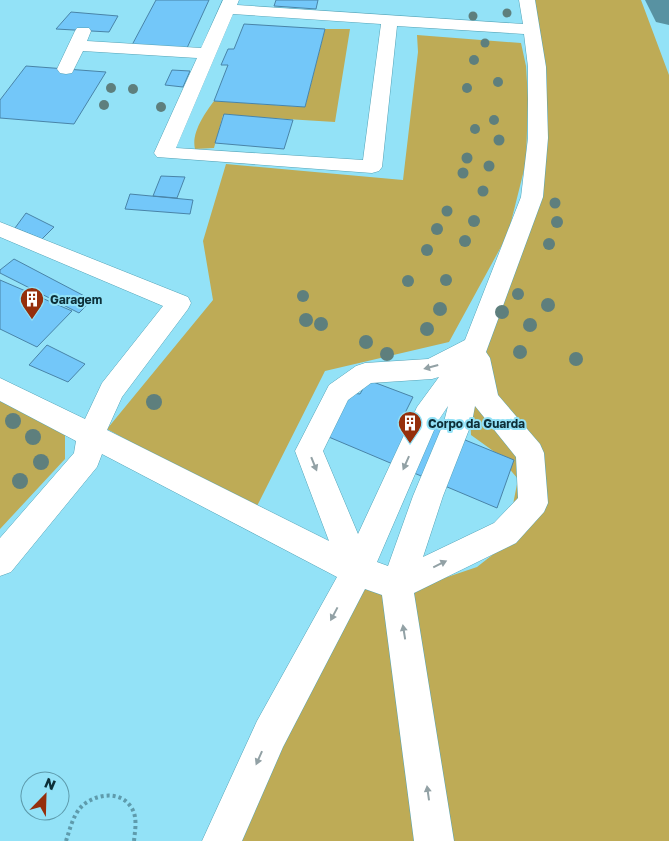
<svg xmlns="http://www.w3.org/2000/svg" width="669" height="841" viewBox="0 0 669 841" font-family="'Golos Text',sans-serif">
	<style>
		.green { fill: #beab56 }
		.lines { fill: none; stroke-linecap: round; stroke-linejoin: round }
		.taxiway { fill: #5892a2; fill-rule: evenodd }
		.building { fill: #73c7f9; stroke: #4984a8 }
		.minor-casing { stroke: #54a3b7; stroke-width: 1 }
		.path { stroke: #5e9bac; stroke-width: 4; stroke-dasharray: 3 3; stroke-linecap: butt }
		.minor { fill: #fff; fill-rule: evenodd }
		.tree { fill: #5e7f7d }
		.oneway { fill: #92a1a5 }
		.labels { text-anchor: middle; dominant-baseline: central; stroke-width: 4; stroke-linejoin: round; paint-order: stroke }
		.poi-label { font-size: 12px; font-weight: bold; fill: #0d2f38; stroke: #93e2f7; text-anchor: start }
	</style>
	<rect width="100%" height="100%" fill="#93e2f7"/>
	<path class="green" d="M528,0H641L669,75V841H235L361,586L409,590L477,567L505,545L518,479L496,453L471,435L470,408L486,333L543,188Z
		M325,29H350L335,122L223,115L214,148L195,149C191,133 205,113 214,101L305,107Z
		M417,35L521,43L526,66L528,99L526,162L508,234L449,342L325,371L255,510L107,429L213,300L203,241L226,164L403,180L418,52Z
		M0,401L65,434V459L0,529Z"/>
	<g class="lines">
		<path class="taxiway" d="M645,0H669V25L656,22Z"/>
	</g>
	<path class="building" d="M156,0H209L187,48L132,45Z
		M276,0H318L316,9L274,6Z
		M71,12L118,16L109,32L56,29Z
		M244,24L325,29L305,107L214,101L228,65H221L228,49H234Z
		M26,66L106,72L74,124L0,118V100Z
		M172,70L190,71L183,87L165,85Z
		M224,114L293,120L284,149L215,143Z
		M161,176L185,177L177,198L153,196Z
		M130,194L193,200L190,214L125,209Z
		M26,213L54,227L42,239L15,228Z
		M14,259L92,300L79,313L0,273V270Z
		M0,280L72,311L37,347L0,329Z
		M47,345L85,364L68,382L29,365Z
		M368,380L413,397L404,415L514,460L497,508L324,435L351,393L360,394Z"/>
	<g class="lines">
		<g class="minor-casing">
			<path id="minor" d="M223,0H239L237,5L523,24L519,0H535L546,67L548,138L543,197L486,352L490,358L498,395L540,444L544,453L548,503L544,512L516,543L414,593L454,841H414L382,595L365,589L283,747L242,841H202L257,721L337,577L102,454L97,467L11,572L0,576V538L74,453L76,441L0,401V378L85,419L102,383L163,306L0,237V222L188,297L191,303L188,309L122,397L107,430L329,541L295,451L329,385L356,366L365,363L428,359L465,340L521,197L528,138V67L524,34L397,26L382,167L379,171L372,173L157,157L154,153L197,58L83,51L72,73L66,74L60,73L57,69L75,31L77,28H89L91,31L87,41L201,48ZM233,14L381,24L363,160L176,148ZM439,377L417,407L358,534L323,451L348,400L371,383L432,379ZM448,406L444,422L413,496L388,566L377,562L438,421ZM475,406L516,457L518,498L494,523L423,557L443,496L472,422Z"/>
		</g>
		<path class="path" d="M66,841C70,829 73,815 82,806C95,794 120,790 131,807C138,817 135,830 134,841"/>
		<use href="#minor" class="minor"/>
	</g>
	<g class="tree">
		<circle cx="507" cy="13" r="4.5"/>
		<circle cx="473" cy="16" r="4.5"/>
		<circle cx="485" cy="43" r="4.5"/>
		<circle cx="474" cy="60" r="5"/>
		<circle cx="498" cy="82" r="5"/>
		<circle cx="111" cy="88" r="5"/>
		<circle cx="467" cy="88" r="5"/>
		<circle cx="133" cy="89" r="5"/>
		<circle cx="104" cy="105" r="5"/>
		<circle cx="161" cy="107" r="5"/>
		<circle cx="494" cy="120" r="5"/>
		<circle cx="475" cy="129" r="5"/>
		<circle cx="499" cy="140" r="5.5"/>
		<circle cx="467" cy="158" r="5.5"/>
		<circle cx="489" cy="166" r="5.5"/>
		<circle cx="463" cy="173" r="5.5"/>
		<circle cx="483" cy="191" r="5.5"/>
		<circle cx="555" cy="203" r="5.5"/>
		<circle cx="447" cy="211" r="5.5"/>
		<circle cx="474" cy="221" r="6"/>
		<circle cx="557" cy="222" r="6"/>
		<circle cx="437" cy="229" r="6"/>
		<circle cx="465" cy="241" r="6"/>
		<circle cx="549" cy="244" r="6"/>
		<circle cx="427" cy="250" r="6"/>
		<circle cx="446" cy="280" r="6"/>
		<circle cx="408" cy="281" r="6"/>
		<circle cx="518" cy="294" r="6"/>
		<circle cx="303" cy="296" r="6"/>
		<circle cx="548" cy="305" r="7"/>
		<circle cx="440" cy="309" r="7"/>
		<circle cx="502" cy="312" r="7"/>
		<circle cx="306" cy="320" r="7"/>
		<circle cx="321" cy="324" r="7"/>
		<circle cx="530" cy="325" r="7"/>
		<circle cx="427" cy="329" r="7"/>
		<circle cx="366" cy="342" r="7"/>
		<circle cx="520" cy="352" r="7"/>
		<circle cx="387" cy="354" r="7"/>
		<circle cx="576" cy="359" r="7"/>
		<circle cx="154" cy="402" r="8"/>
		<circle cx="13" cy="421" r="8"/>
		<circle cx="33" cy="437" r="8"/>
		<circle cx="41" cy="462" r="8"/>
		<circle cx="20" cy="481" r="8"/>
	</g>
	<defs><path id="oneway-solid" d="M-6-.8H1V-3.2L6.5 0L1 3.2V.8H-6Z" transform="scale(1.25)"/></defs>
	<g class="oneway">
		<use href="#oneway-solid" transform="translate(431 367) rotate(165)"/>
		<use href="#oneway-solid" transform="translate(406 463) rotate(114)"/>
		<use href="#oneway-solid" transform="translate(314 464) rotate(68)"/>
		<use href="#oneway-solid" transform="translate(440 564) rotate(-26)"/>
		<use href="#oneway-solid" transform="translate(334 614) rotate(118)"/>
		<use href="#oneway-solid" transform="translate(404 632) rotate(-99)"/>
		<use href="#oneway-solid" transform="translate(259 758) rotate(114)"/>
		<use href="#oneway-solid" transform="translate(428 793) rotate(-98)"/>
	</g>
	<defs>
		<g id="building-pin" transform="scale(1.25)"><path d="M0 17L-7.5 6A9.5 9.5 0 1 1 7.5 6Z" fill="#952f0c" stroke="#93e2f7"/><path d="M-4-6H4V6H1V3H-1V6H-4ZM-2.5-4.3h1.7v1.8h-1.7ZM.8-4.3h1.7v1.8H.8ZM-2.5-1h1.7V.8h-1.7ZM.8-1h1.7V.8H.8Z" fill="#fff"/></g>
	</defs>
	<g fill-rule="evenodd">
		<use href="#building-pin" x="32" y="299"/>
		<use href="#building-pin" x="410" y="423"/>
	</g>
	<g class="labels">
		<g class="poi-label">
			<text x="50" y="299">Garagem</text>
			<text x="428" y="423">Corpo da Guarda</text>
		</g>
	</g>
	<g transform="translate(45 796) rotate(23)"><circle r="24" fill="#93e2f7" stroke="#5d9aab"/>
	<path d="M0-4L9 19L0 12L-9 19Z" fill="#952f0c"/>
	<text y="-8" font-size="14" font-weight="bold" text-anchor="middle" fill="#0d2f38">N</text>
	</g>
</svg>
